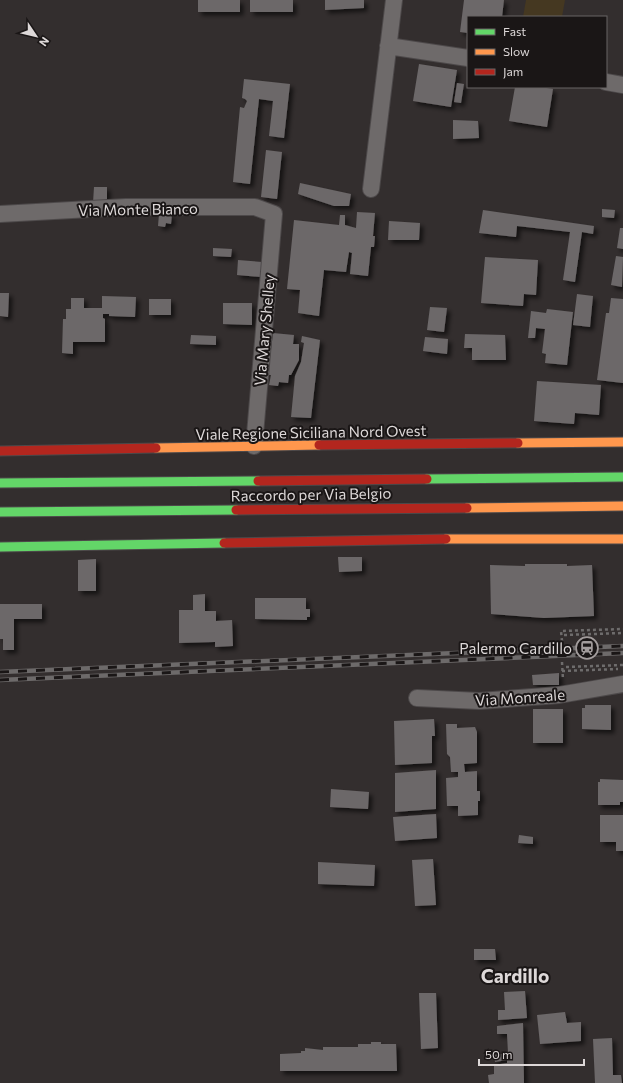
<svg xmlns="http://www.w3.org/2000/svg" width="623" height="1083" viewBox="0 0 623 1083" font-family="Commissioner,sans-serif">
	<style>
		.green { fill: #453821 }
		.building { fill: #6c6869; filter: url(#shadow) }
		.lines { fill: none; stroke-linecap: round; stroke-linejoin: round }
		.street-casing { stroke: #4d494a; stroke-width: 18 }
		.fast-casing { stroke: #4d494a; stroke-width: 11 }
		.slow-casing { stroke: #4d494a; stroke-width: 11 }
		.jam-casing { stroke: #4d494a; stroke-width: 11 }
		.path { stroke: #6e6c6c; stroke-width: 2.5; stroke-dasharray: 3 3; stroke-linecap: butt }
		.street { stroke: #6e6a6a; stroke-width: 16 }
		.fast { stroke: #63d668; stroke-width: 9 }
		.slow { stroke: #ff974d; stroke-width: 9 }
		.jam { stroke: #b3261e; stroke-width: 9 }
		.rail-casing { stroke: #6d6a6a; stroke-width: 4.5 }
		.rail { stroke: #1a1616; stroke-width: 3; stroke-dasharray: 9; stroke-linecap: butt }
		.labels { text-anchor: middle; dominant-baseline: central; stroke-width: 4; stroke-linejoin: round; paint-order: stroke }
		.street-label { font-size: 15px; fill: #ddd8d8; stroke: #1a1616 }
		.poi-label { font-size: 15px; fill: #ddd8d8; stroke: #1a1616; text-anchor: end }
		.district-label { font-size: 19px; font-weight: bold; fill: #ddd8d8; stroke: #1a1616 }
	</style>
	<defs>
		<filter id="shadow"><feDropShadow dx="3.5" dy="3.5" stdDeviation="2" flood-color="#0009"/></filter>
	</defs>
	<rect width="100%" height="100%" fill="#332e2e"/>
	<path class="green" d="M526,0H565L562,17H523Z"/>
	<path class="building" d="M198,0H240V12H198Z
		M250,0H293V12H250Z
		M325,0H364V8L325,10Z
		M464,0H504L502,17H468V33L460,32Z
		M419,64L457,70L451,107L413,101Z
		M244,79L290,84L284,138L269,136L273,101L259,99L250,184L233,182L240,107L244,108L247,101L245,99L242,98Z
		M457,83L464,84L461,103L454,102Z
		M515,87H540L553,89L547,127L509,121Z
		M453,120L478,121L479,138L453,139Z
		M266,150L282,152L277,199L261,197Z
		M300,183L351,194L349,206H334L298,194Z
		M94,187H107V204L93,203Z
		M602,209L615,210L614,218L602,217Z
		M483,210L594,226L593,234L582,232L575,282L563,280L570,232L517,226L516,237L479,233Z
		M357,212L375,213L373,236H375L374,247H371L368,276L350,274L352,253L349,252L346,272L324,270L319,316L298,313L300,290L287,289L294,220L339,225L340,215H345V225L356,228Z
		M159,214L172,215L171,224L166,223L165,227L158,226Z
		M389,221L420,223L419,240H388Z
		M620,228H623V249L617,248Z
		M213,248L232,249L231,257L213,256Z
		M616,256L623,257L622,287L611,285Z
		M485,257L538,260L536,295L524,294L523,306L481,303Z
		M238,260L262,262L261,277L237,275Z
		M0,293H9L8,317L0,316Z
		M577,294L593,296L590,327L573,325Z
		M102,296L136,297L135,317L109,316V314H103V318L105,319V342H73V354L62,353L63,319H66V309H71V298H84V308H102Z
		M611,298L623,299V383L597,380L606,313H609Z
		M149,299H171V315H149Z
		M223,303H252V325L223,324Z
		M430,307L447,308L444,332L427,330Z
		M547,309L573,312L567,365L545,363L546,354L542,353L545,329L536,328L535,338H528L531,311L546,313Z
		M273,333L294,335L293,344H299V360L291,375H289L288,383L279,382L278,386L269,385L271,375H268Z
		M465,334L505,335L506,360H472V348H464Z
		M191,335L216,336V345L190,344Z
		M302,336L320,340L311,418L291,417L295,376L301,362L304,343L301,342Z
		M425,337L448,339L447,354L423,351Z
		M537,381L601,385L599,415L575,413L574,424L534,421Z
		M338,557H362V571L339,572Z
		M96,559V591H78V560Z
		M525,564H567V566L592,565L594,616L544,618L491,614L490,565L525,566Z
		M205,594V611H216V621L232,620L233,646L215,647V642L179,643V610H193V595Z
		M255,598H306V609H310V617H307V620L255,619Z
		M0,604H42V619H14V650H3V639H0Z
		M559,673V685H533L532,675Z
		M585,705H611V730L582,729V708H585Z
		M533,709H563V743H533Z
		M434,719L435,736H432V763L395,765L394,721Z
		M446,724H457V728L475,727L477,732V763L464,764L465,772L477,771V791H480V801H478V815L458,816V806H447L446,778L458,777V772H451L450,757L447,754Z
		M436,770V809L395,812V773Z
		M600,779L623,780V802H620V805H598V782H600Z
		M331,789L369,792L368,809L330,807Z
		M436,814L437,838L395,841L393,817Z
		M600,815H623V851H616V842H600Z
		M519,835L533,837V844L518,843Z
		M433,859L436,905L415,906L412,860Z
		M318,862L375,865L374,886L318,884Z
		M474,949H495L496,960H474Z
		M525,991L527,1018L498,1020V1010H505L504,992Z
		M419,993H436L438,1048L421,1049Z
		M565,1012L567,1023L581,1022V1041L540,1044L537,1015Z
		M523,1023L524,1083H489L488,1075L494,1074V1065L507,1063V1060L495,1062L494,1055L508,1053L507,1034H497V1026Z
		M612,1038L613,1075H621L622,1083H595L593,1039Z
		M371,1042H381V1044H396L397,1071H280V1054L301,1053V1051H305V1048L323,1050V1047H358V1044H371Z"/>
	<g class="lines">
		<g class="street-casing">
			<path id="street" d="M388,46L468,58
				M606,82L623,85
				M371,189L394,0
				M0,214L126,207H255L274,214L254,446
				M417,698L479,701L559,695L623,684"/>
		</g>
		<g class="fast-casing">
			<path id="fast" d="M427,479L623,477
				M0,483L258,481
				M0,512L236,510
				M0,547L224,543"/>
		</g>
		<g class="slow-casing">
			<path id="slow" d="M518,443L623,442
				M156,448L319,445
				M467,508L623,506
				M446,539H623"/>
		</g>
		<g class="jam-casing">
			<path id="jam" d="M319,445L518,443
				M0,451L156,448
				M258,481L427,479
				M236,510L467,508
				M224,543L446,539"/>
		</g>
		<path class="path" d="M564,635L623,633
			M562,641L561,631L623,629
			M562,662L563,680
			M566,667L623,665
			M562,671L618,669"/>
		<use href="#street" class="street"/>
		<use href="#fast" class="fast"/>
		<use href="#slow" class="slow"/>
		<use href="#jam" class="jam"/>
		<g class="rail-casing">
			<path id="rail" d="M0,672L623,646
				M0,680L623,653"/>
		</g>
		<use href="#rail" class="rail"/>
	</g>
	<defs>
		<g id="station-ring" transform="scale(1.15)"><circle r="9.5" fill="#1a1616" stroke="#a29c9c" stroke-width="1.5"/><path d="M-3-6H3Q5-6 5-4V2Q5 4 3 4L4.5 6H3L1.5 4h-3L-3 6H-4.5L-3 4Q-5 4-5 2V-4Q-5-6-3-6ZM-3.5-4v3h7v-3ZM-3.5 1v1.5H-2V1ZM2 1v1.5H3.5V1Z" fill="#a29c9c"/></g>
	</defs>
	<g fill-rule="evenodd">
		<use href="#station-ring" x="587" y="648"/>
	</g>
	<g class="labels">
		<g class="street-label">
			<text transform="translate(138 209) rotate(-1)">Via Monte Bianco</text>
			<text transform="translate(264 330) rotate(-85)">Via Mary Shelley</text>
			<text transform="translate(311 432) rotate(-1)">Viale Regione Siciliana Nord Ovest</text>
			<text transform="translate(311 494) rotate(-1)">Raccordo per Via Belgio</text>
			<text transform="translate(520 697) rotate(-4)">Via Monreale</text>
		</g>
		<g class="poi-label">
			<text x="572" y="648">Palermo Cardillo</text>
		</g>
		<g class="district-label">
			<text x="515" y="975">Cardillo</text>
		</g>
	</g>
	<rect x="467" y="16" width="140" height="72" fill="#1a1616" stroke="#686464"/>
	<rect x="475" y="29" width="20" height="6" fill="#63d668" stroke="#686464"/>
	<text x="503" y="36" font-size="12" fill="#ddd8d8">Fast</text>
	<rect x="475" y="49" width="20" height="6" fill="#ff974d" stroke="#686464"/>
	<text x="503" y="56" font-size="12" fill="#ddd8d8">Slow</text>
	<rect x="475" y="69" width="20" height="6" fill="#b3261e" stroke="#686464"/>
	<text x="503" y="76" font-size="12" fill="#ddd8d8">Jam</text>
	<g transform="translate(36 36) rotate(125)" stroke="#1a1616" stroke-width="3" paint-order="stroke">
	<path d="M0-3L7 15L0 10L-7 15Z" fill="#ddd8d8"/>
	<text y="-6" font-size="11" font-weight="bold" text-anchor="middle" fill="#ddd8d8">N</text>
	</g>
	<path d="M479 1059v6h105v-6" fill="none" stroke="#ddd8d8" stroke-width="2"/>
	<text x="485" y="1059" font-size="12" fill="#ddd8d8" stroke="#1a1616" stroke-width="3" paint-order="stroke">50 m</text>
</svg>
